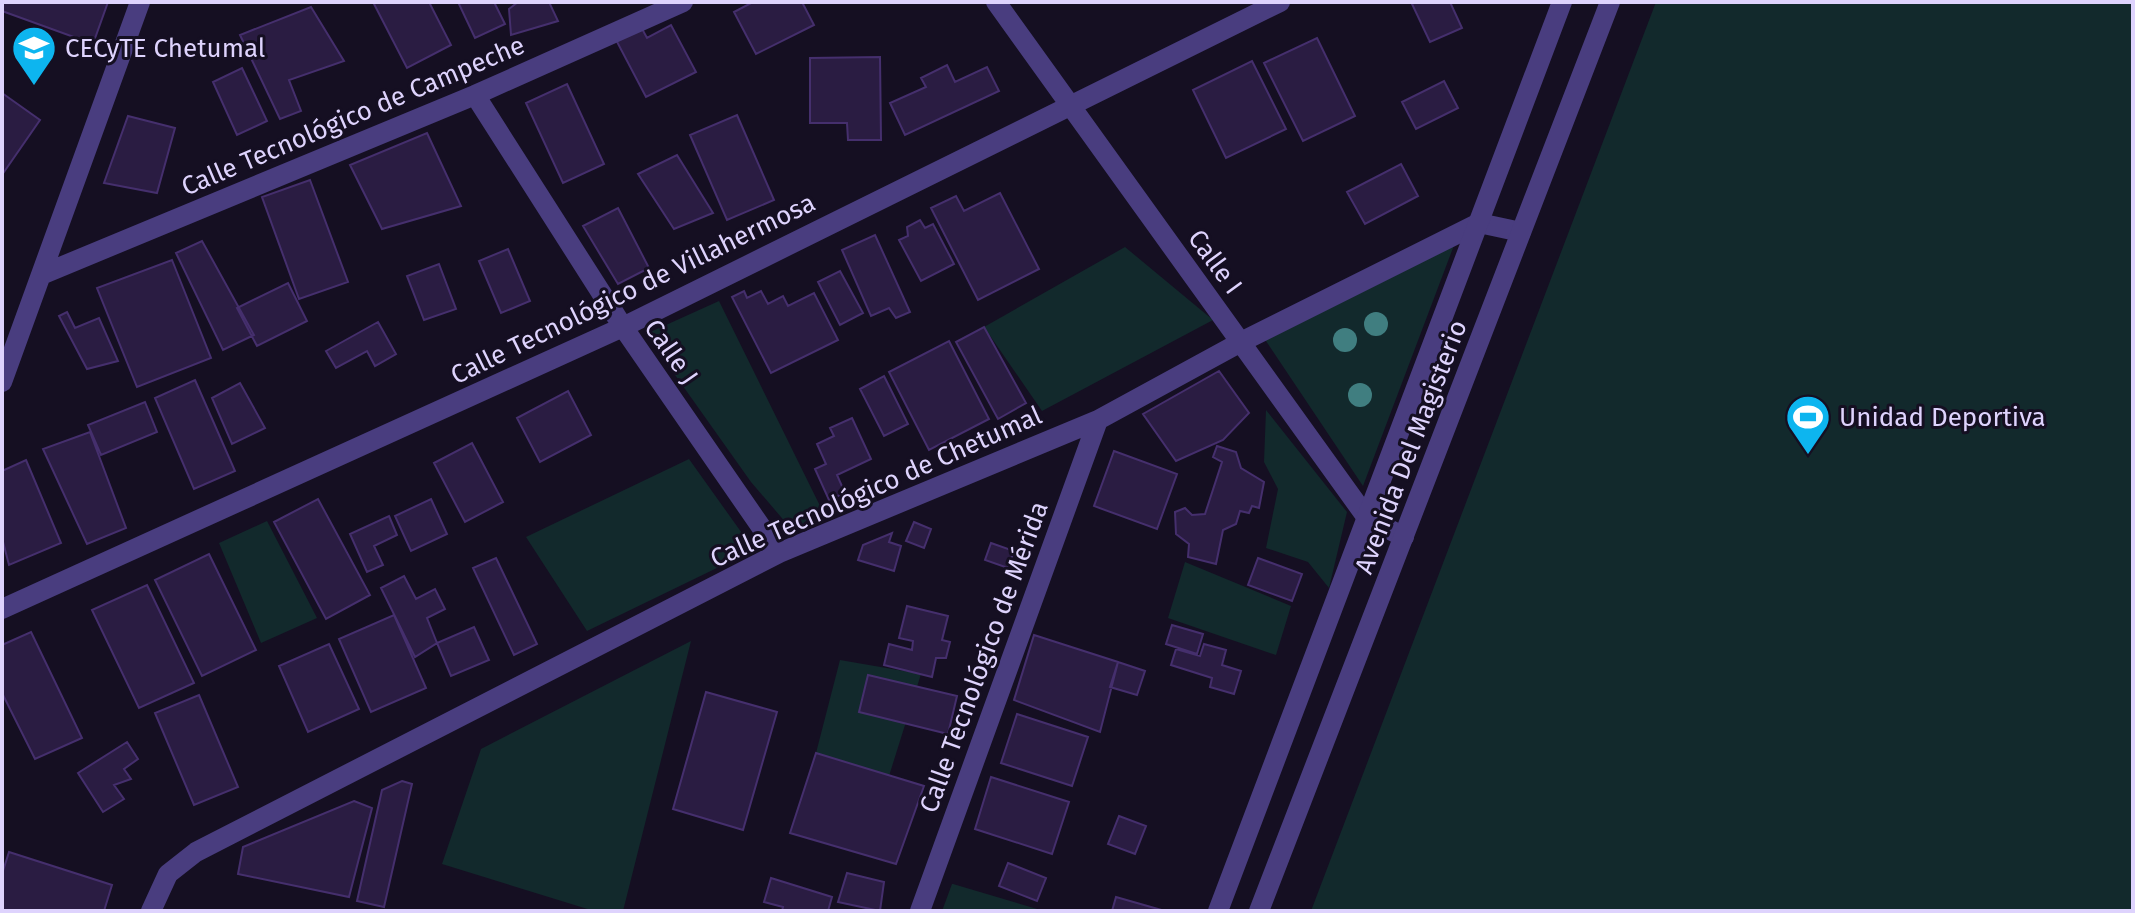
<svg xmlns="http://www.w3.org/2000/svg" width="2135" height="913" viewBox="0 0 2135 913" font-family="'Fira Sans',sans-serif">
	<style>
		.green { fill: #12292c }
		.building { fill: #2a1c42; stroke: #452f6d; stroke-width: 2 }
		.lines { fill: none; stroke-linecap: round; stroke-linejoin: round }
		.minor { stroke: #493d7f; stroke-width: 20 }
		.tertiary { stroke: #493d7f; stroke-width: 20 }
		.tree { fill: #407e80 }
		.labels { text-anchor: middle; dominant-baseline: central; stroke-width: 6; stroke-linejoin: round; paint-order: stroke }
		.poi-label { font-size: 26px; fill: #ded3fd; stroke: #150f22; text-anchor: start }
		.street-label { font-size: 26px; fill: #ded3fd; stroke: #150f22 }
	</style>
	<rect width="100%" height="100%" fill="#150f22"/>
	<path class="green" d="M1656,2H2133V911H1311Z
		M1456,240L1363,486L1264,338Z
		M1125,247L1213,320L1042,411L984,327Z
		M719,301L825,516L793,531L751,482L646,334Z
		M1266,410L1347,512L1329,588L1308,562L1266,548L1278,489L1264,462Z
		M689,459L754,550L587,631L526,537Z
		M267,521L317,618L261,643L219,543Z
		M1185,562L1291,606L1276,655L1168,618Z
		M691,641L623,911H594L442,864L481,749Z
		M840,660L921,674L889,776L816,753Z
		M952,884H953L1044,911H942Z"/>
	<path class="building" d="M2,2H108L93,44L2,11Z
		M373,2H429L451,45L407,68Z
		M458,2H494L505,24L475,38Z
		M518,2H549L558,21L511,35L509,9Z
		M753,2H802L814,25L756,54L734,12Z
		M1416,2H1450L1462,28L1430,42L1412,4Z
		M311,7L344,61L289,80L301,111L280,119L240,35Z
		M640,25L647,38L671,25L696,72L646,97L615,38Z
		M1317,38L1355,116L1303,141L1264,63Z
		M880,57L881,140H848L847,123H810V58Z
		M1252,61L1286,129L1226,158L1193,90Z
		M947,65L955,82L987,67L999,91L905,135L890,103L926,87L921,78Z
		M242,68L267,121L237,135L213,82Z
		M1444,81L1458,108L1416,129L1402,102Z
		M567,84L604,164L563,183L526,103Z
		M2,93L40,120L4,172L2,170Z
		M737,115L774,200L727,220L690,135Z
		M128,116L175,128L157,193L104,183Z
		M427,133L461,206L382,229L350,165Z
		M677,155L713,213L674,229L638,174Z
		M1401,164L1418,196L1365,224L1347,192Z
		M310,180L348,282L299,299L262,197Z
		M1000,193L1039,269L978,300L931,208L956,196L964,211Z
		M618,208L649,268L618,284L583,226Z
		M920,220L925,228L933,224L954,264L921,281L899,240L908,236L907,227Z
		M875,235L910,312L896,318L889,308L871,316L842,250Z
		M202,241L254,335L223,350L176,253Z
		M508,249L530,301L501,313L479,261Z
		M172,260L211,358L137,387L97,288Z
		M439,264L456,309L424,320L407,276Z
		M840,271L863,313L840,325L818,282Z
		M288,283L307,321L257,346L237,308Z
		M744,291L747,298L761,291L768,304L783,296L788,306L814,293L838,340L771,373L732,297Z
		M67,312L75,328L99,318L118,361L87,369L59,316Z
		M378,322L396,354L375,366L367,351L336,368L326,351Z
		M984,327L1026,403L998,419L956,342Z
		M949,341L989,419L929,450L889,372Z
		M1219,371L1249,413L1223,440L1176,461L1143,414Z
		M884,376L908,424L884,436L860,389Z
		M195,380L235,471L194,489L155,398Z
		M240,383L265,428L232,444L212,398Z
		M568,391L591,435L540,462L517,418Z
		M145,402L157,432L101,455L88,425Z
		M852,418L871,459L837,475L845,493L829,500L815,469L826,464L817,444L834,436L830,428Z
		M90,432L126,528L87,544L43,449Z
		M472,443L503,502L465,522L434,463Z
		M1217,446L1236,452L1241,468L1264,482L1259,508L1252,506L1249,513L1240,511L1236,524L1223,530L1216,564L1188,557L1189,544L1176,534L1175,512L1185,508L1192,515L1205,514L1222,462L1213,457Z
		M1114,451L1177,474L1157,529L1094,506Z
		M26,460L61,543L9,565L2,538V471Z
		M318,499L370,595L326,619L274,522Z
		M431,499L447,534L411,551L395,516Z
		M389,516L397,535L374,546L383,565L367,572L350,534Z
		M914,522L931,529L924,548L906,541Z
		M892,533L889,542L901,546L894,571L858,560L863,545Z
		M991,543L1014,551L1008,568L985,560Z
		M209,554L256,650L202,676L155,580Z
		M496,558L537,644L514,655L473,568Z
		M1258,558L1302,574L1292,601L1248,585Z
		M404,576L416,599L435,589L445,609L427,618L437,643L415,657L381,588Z
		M147,585L194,683L139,708L92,610Z
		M907,606L948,616L942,640L950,642L946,658H936L932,677L884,665L889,644L912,650L913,641L899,638Z
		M394,615L426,688L371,712L339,639Z
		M1172,625L1203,634L1197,654L1166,644Z
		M474,627L489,660L451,676L437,643Z
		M31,632L82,738L35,759L2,693V645Z
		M1034,635L1118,662L1100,732L1014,700Z
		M329,644L359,709L308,732L279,666Z
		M1204,644L1226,650L1222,665L1241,671L1234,694L1210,687L1212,678L1171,665L1176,649L1200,656Z
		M1118,662L1145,671L1137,695L1110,687Z
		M868,675L957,696L948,734L859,712Z
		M706,692L777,712L743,830L673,809Z
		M199,695L238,787L194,805L155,713Z
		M1017,714L1088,737L1072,786L1001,763Z
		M127,742L138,759L124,769L131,779L114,785L124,799L103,812L78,773Z
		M816,753L924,786L896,864L790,833Z
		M991,777L1069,802L1052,854L975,829Z
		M402,781L412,784L384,907L357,901L382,790Z
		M354,801L372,808L349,897L238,874L243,847Z
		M1119,816L1146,826L1135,854L1108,844Z
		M9,852L112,885L104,911H2V874Z
		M1008,863L1046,878L1037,901L999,886Z
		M847,873L884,882L880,911L838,902Z
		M771,878L832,897L828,911H782L783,907L764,902Z
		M1116,897L1165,911H1112Z"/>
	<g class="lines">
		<path class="minor" d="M996,2L1367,518L1404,537
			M475,95L623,327L779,553
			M41,275L475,95L683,2
			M2,382L140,2
			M2,609L623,327L1280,2
			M151,911L168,874L196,852L779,553L1098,420L1241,342L1479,223L1521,232
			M920,911L1098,420"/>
		<path class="tertiary" d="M1218,911L1562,2
			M1259,911L1610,2"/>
	</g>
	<g class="tree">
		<circle cx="1376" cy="324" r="12"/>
		<circle cx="1345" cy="340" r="12"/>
		<circle cx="1360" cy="395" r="12"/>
	</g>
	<defs>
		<g id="school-pin" transform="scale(2.3)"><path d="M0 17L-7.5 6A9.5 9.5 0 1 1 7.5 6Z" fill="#0db5ef" stroke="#150f22"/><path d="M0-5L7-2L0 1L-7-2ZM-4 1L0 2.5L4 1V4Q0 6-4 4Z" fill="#fff"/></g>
		<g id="stadium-pin" transform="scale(2.3)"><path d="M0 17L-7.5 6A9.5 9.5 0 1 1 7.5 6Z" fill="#0db5ef" stroke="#150f22"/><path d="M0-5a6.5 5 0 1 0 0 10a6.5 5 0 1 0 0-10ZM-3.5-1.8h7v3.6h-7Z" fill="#fff"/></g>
	</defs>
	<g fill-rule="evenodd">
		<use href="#school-pin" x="34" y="48"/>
		<use href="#stadium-pin" x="1808" y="417"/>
	</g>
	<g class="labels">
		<g class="poi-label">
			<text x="65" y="48">CECyTE Chetumal</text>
			<text x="1839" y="417">Unidad Deportiva</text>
		</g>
		<g class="street-label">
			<text transform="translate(353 116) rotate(-23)">Calle Tecnológico de Campeche</text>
			<text transform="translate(1215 262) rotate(54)">Calle I</text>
			<text transform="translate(633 289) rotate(-26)">Calle Tecnológico de Villahermosa</text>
			<text transform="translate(671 352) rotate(55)">Calle J</text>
			<text transform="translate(1411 447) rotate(-69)">Avenida Del Magisterio</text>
			<text transform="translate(876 487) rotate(-24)">Calle Tecnológico de Chetumal</text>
			<text transform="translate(984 657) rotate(-70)">Calle Tecnológico de Mérida</text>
		</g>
	</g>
	<rect width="2135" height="913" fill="none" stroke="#ded3fd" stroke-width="8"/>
</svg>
